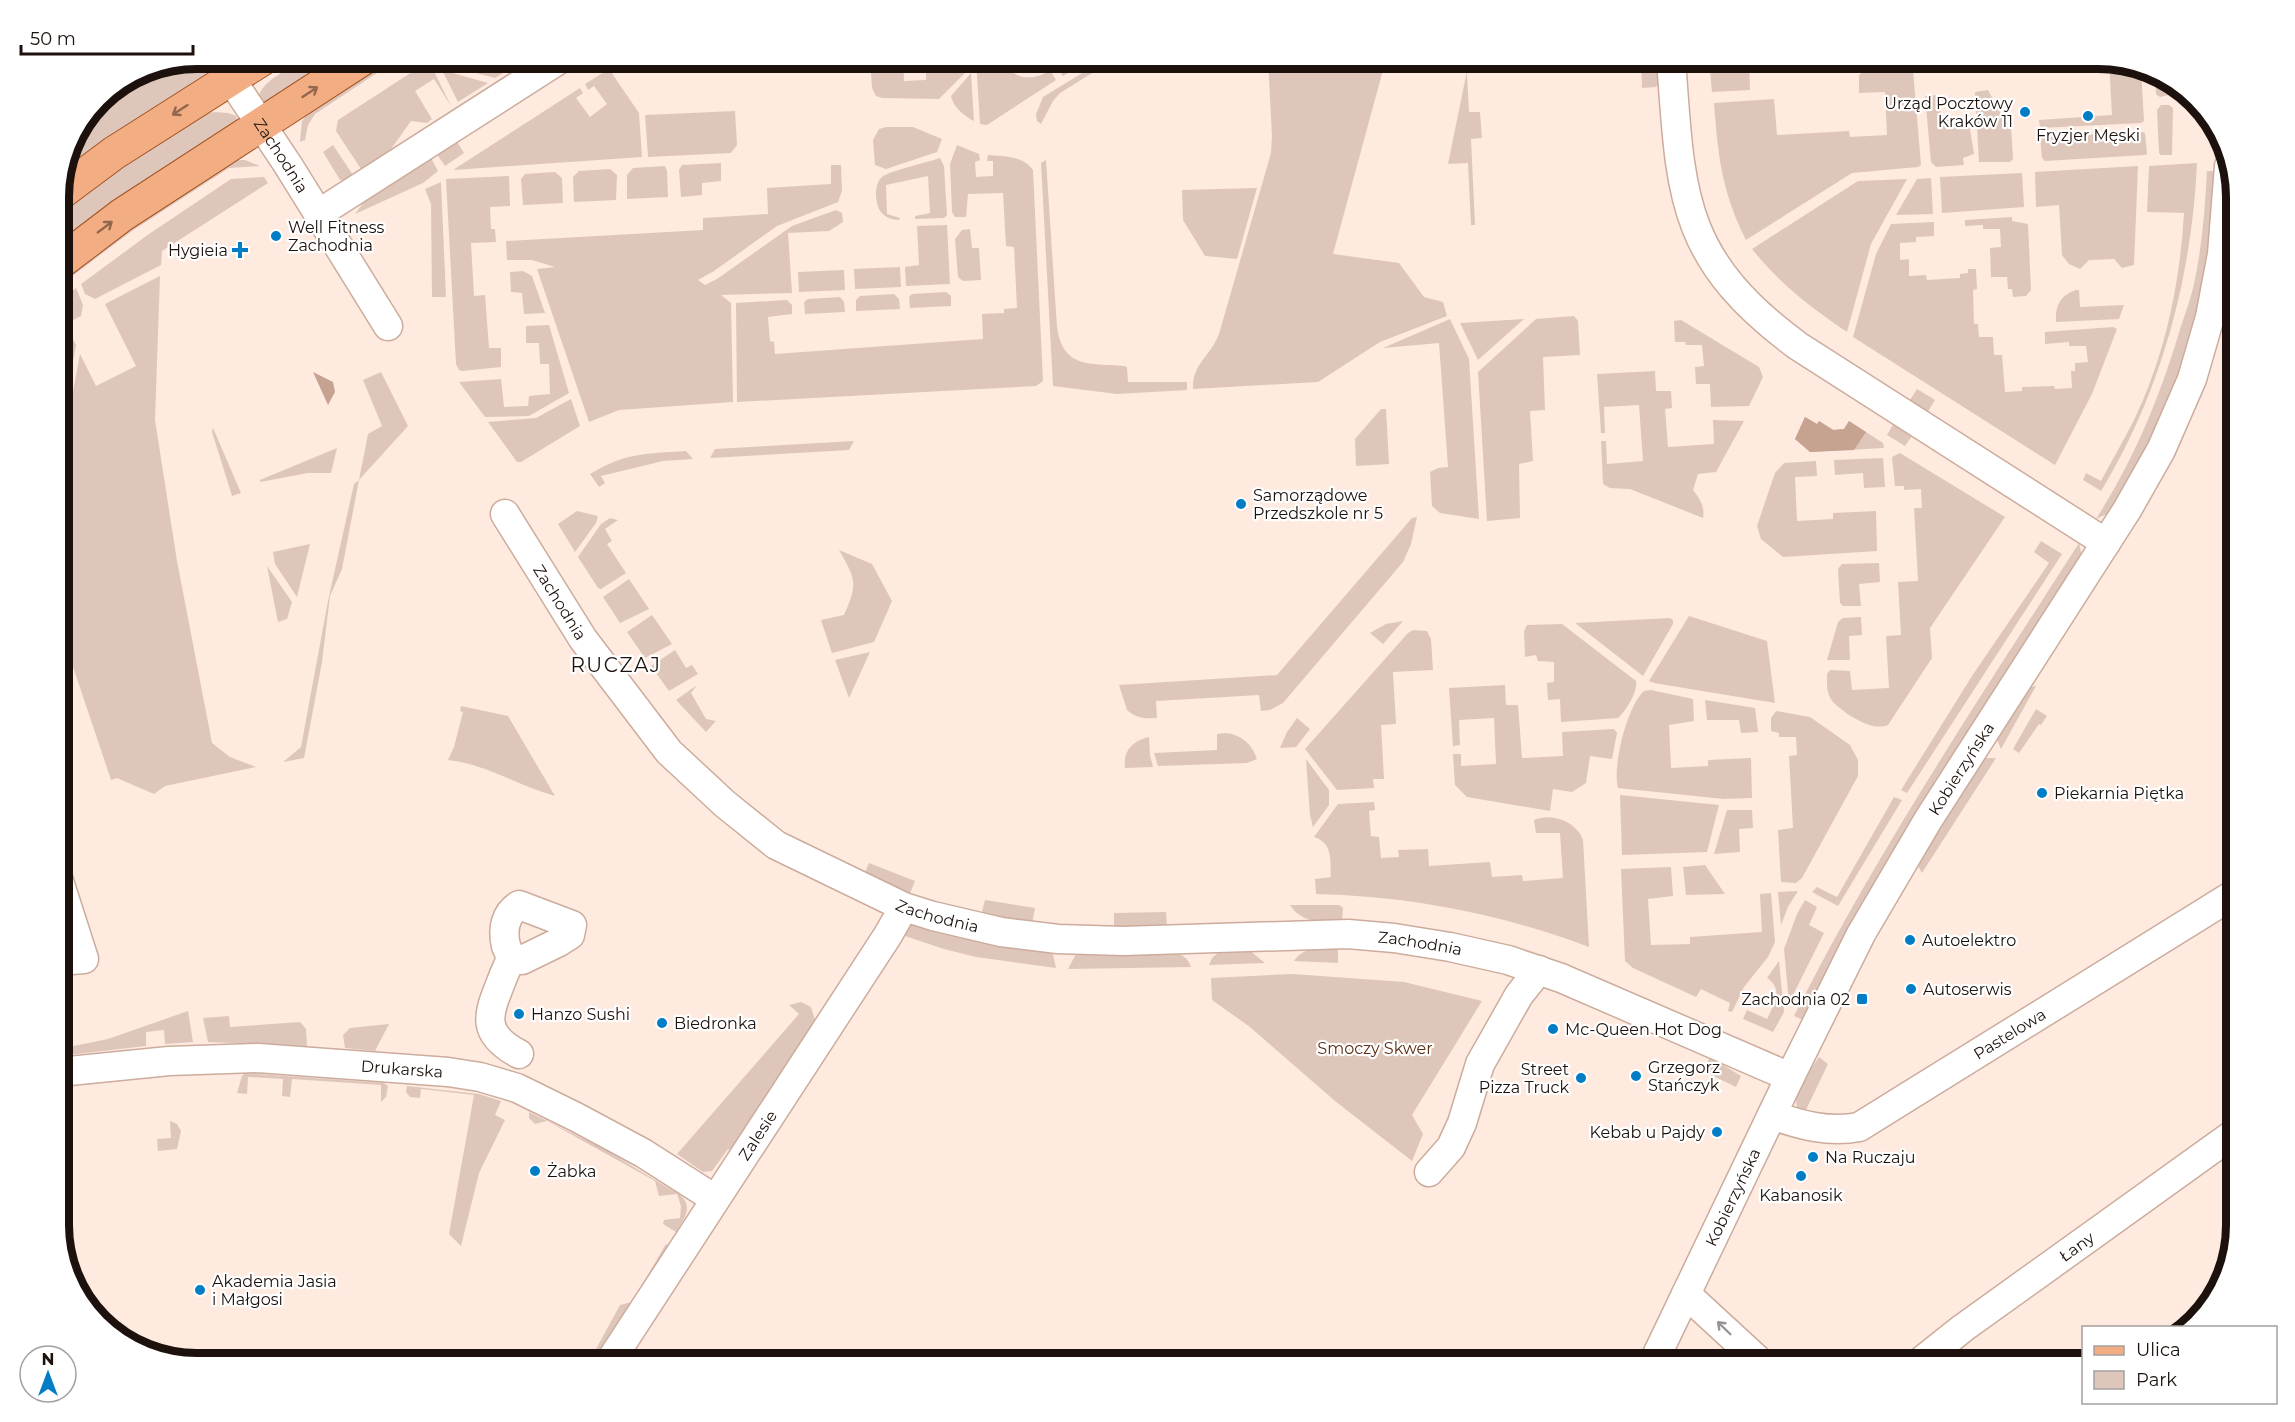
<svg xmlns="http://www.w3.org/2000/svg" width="2295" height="1422" viewBox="0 0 2295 1422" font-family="Montserrat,sans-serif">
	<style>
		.green { fill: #dec6ba }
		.forest { fill: #c6a290 }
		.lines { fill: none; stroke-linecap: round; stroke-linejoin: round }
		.minor-casing { stroke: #ccac9c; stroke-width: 31 }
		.major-casing { stroke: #a35323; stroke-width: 35 }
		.minor { stroke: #fff; stroke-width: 28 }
		.major { stroke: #f3ad83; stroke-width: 33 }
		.tram { stroke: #50433d; stroke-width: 1.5 }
		.oneway { stroke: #92674d }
		.oneway2 { stroke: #999492 }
		.poi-dot { fill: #007dc5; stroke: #fff; stroke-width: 2 }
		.labels { text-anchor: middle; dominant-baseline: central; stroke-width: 4.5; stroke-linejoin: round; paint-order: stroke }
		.poi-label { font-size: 16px; fill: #1c110c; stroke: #fff; text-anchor: start }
		.street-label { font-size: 16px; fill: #1c110c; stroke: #fff }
		.park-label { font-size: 16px; fill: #5c2d11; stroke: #fff }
		.quarter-label { font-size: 20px; letter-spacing: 1.5px; fill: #1c110c; stroke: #fff }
		.rim { fill: none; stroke: #1c110c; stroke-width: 8 }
	</style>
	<rect width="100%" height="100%" fill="#ffeae0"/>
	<path class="green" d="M197,59H237L62,173L69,144L99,99L145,69Z
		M306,59H326L270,103L264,105L258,98C262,80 291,68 306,59Z
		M390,59H398L315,114L308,125L305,140L300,142L302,121L311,110Z
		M435,59H526L495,78L438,63Z
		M870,59H903L904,81L926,80V69L946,68V59H970L971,67L939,99L882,98L876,96L872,88Z
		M976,59H1004C1010,80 1034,82 1050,70L1056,80L987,125L980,124Z
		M1068,59H1091L1063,76L1056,66Z
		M1105,59H1115L1060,93L1053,101L1041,124L1037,121L1036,114L1043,97Z
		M1268,59H1386L1333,254L1399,263L1424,297L1443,302L1447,316L1380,342L1318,382L1193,389C1192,364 1210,357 1219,334L1271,153L1272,136Z
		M1641,59H1658L1660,82L1656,87L1642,88Z
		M1709,59H1749L1750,90L1712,92Z
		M429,61L451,106L434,79L415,91L432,119L427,123L411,121L384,159L363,172L336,131L338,120Z
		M1475,61L1482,63L1484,69L1468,70L1467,75L1469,112H1480L1482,138L1471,139L1475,225H1471L1468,163L1448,164L1468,66Z
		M2109,62L2141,70L2144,121L2141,123L2040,128L2039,120L2112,115Z
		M1910,67L1913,70L1921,165L1918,167L1852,173L1746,240C1722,192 1718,157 1714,103L1774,99L1777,135L1849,131L1850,137L1887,135L1885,92L1859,93V75L1865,70Z
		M609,69L639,113L642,157L453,170L580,88L583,93L576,98L590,117L607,104L594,86L588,90L585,84Z
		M442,70L488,83L458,102Z
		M971,73L974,121C964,116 953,107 951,96Z
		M2155,74L2167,77L2174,83L2173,94L2160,97L2156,94Z
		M1988,90L2002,116L2011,126L2013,159L2010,162H1979L1975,92Z
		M1940,95L1941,117H1968L1974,154L1963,158L1964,165L1936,167L1931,162L1925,96Z
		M2161,105H2169L2173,108L2172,155H2161L2159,153L2157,110Z
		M735,111L737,145L731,153L648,157L645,115Z
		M214,112L228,113L236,116L238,122L59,247V208L96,180L208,113Z
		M886,127H913L942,139L937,152L886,169L875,165L873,140L879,129Z
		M2143,132L2145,133L2147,154L2145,155L2045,161L2042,158L2040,137Z
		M456,140L464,153L445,166L436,153Z
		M333,145L355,178L340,180L323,152Z
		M957,145L979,154L980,160L975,162L976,177L993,176V161H987L988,155C1003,156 1024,156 1033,170L1043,381L1036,386L737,402L736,303L787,300L792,305V314L768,317L770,341L774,342L775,354L983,339L982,314L1004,313V309L1017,308L1014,247L1006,246L1003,193L968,194L966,217H955L952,212L950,164Z
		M431,158L438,171L423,183L355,214L366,199Z
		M940,158L944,166L947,215L944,218L915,219V216L930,213L928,176L886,185L887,214L900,218L899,220C890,220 883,216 879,209C875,200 874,184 882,177C889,171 929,162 940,158Z
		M238,160H245L260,166L229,168L132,231L59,286V281L68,273L129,228L231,163Z
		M1046,160L1057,327C1063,369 1090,363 1124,366L1127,367L1128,382H1187V390L1117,394L1053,386L1041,163Z
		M721,163V181L702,183V195L681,197L679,170L682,165Z
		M2197,163C2192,277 2161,393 2101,491L2083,480L2086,473L2101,481C2112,460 2124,440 2134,420C2165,356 2180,283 2184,213L2147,212L2149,166Z
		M831,165H841L842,191L838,202L777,226L714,271L698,280L705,285L717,279L792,226L836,210L842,213L843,222L829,231L788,233L792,293L721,295L731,303L733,402L619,410L589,422L537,269L555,267L532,260H507L506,241L703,230V218L768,214L767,188L831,184Z
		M665,166L667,171L668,197L627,199V175L633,168Z
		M2138,166L2134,265L2122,268L2114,259L2089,260L2080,269L2069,264L2062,255L2059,205L2036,207L2035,172Z
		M610,169L617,175L616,200L574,202L573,177L579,171Z
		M2207,171H2217C2212,257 2196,347 2159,425C2145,456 2126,484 2109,513L2096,519C2134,459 2157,404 2178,336C2183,319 2190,302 2194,284C2202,247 2205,209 2207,171Z
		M555,172L562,178L563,203L523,205L521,179L525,174Z
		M2022,173L2024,207L1942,213L1940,177Z
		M509,176L510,206L490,207L491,229H495L496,242L471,243L474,296L485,295L489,348H501V367L462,371L459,370L456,364L446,179Z
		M264,177L268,183L162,251L161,265L95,299L85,294L81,284L149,234L231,179Z
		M1931,178L1933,214L1896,215L1917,179Z
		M1907,179L1871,244L1847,332C1811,308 1779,283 1752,249L1858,181Z
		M441,182L446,297H432L431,204L425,189Z
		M1257,188L1237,259L1205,256L1183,220L1182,190Z
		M2012,217V221L2028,224L2031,290L2026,296L2013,297L2012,289H2008L2007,277H1991L1990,248L2001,247L2000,229H1983V225L1965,226V220Z
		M1934,222V236L1916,237V242L1900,243V260L1909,259V276L1926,275L1927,280L1960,278V274L1968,273V269H1976L1977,289L1973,290L1974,324H1978L1979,337H1993L1994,355H2002L2005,392L2022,391V387L2054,386L2055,389L2072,388L2071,371H2075V363L2088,362L2086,346H2069V342L2045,344V332L2113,327L2117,329L2092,394L2055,465L1853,337L1876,254L1891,224Z
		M947,225L950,284L906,286L905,267L919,265L917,226Z
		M970,229L972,248H979L981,280L963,281L958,277L955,239L962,230Z
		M900,267L901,287L855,289L854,269Z
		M844,270L845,290L799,292L798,272Z
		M523,271L532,276L545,313L524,314L522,293L511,292L510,272Z
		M160,276L155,420L177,561L212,743L230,757L256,767L165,786L154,794L117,778L111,780L59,625V466L80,354L96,386L136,366L105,304Z
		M76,288L83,305L81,316L65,324L76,345L59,440V302Z
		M2076,290H2079L2080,307L2124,305L2119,319L2056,322C2055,306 2060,295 2076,290Z
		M946,292L951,296V306L910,308L909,297L912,294Z
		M894,294L899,299L900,309L856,311V300L860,296Z
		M840,297L844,302L845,312L805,314L804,302L808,299Z
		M1574,316L1578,321L1580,355L1543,357L1545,410L1530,411L1533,461L1519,464L1520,518L1487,521L1478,372L1536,319Z
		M1450,319L1469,359L1479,519L1440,513L1432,506L1430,472L1438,468L1448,467L1439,343L1383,348Z
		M1524,319L1478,360L1460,323Z
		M1681,320L1759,367L1763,377L1749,406L1711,407L1710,384H1696L1695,367L1704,366L1702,345H1686L1685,342H1675L1674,321Z
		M549,325L569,393L529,416L485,417L459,382L501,379L504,407L528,406L529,396L550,394L549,364H540L539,343H526V326Z
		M1655,371L1656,391H1671L1672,408L1665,409L1668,447L1714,444L1713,420L1744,421L1716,472L1698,474L1693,490C1700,499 1705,506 1703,518L1630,489L1610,488L1603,484L1601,441H1606L1607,464L1643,461L1639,405L1604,407L1605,433H1601L1597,374Z
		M381,372L408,426L359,480L342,569L330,596L322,662L304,758L283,762L301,747L328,601L354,484L359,480L368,434L382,426L363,380Z
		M1917,389L1935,400L1926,415L1908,403Z
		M571,399L580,426L521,462H517L488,422L536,418Z
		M1381,409H1386L1389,464L1356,466L1355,439Z
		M1805,417L1817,424L1819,421L1834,430L1844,429L1849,421L1883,443L1884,448L1810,452L1795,439Z
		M1895,421L1914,433L1905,446L1887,435Z
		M213,428L241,493L232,496L212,432Z
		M854,441L849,450L710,458L715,449Z
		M337,448L331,473H308L260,482V480Z
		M686,451L693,459L663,461L601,476L605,483L599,487L590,474C627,452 645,454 686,451Z
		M1900,453L2005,517L1930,628L1932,658L1888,725C1872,732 1845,714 1833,702C1826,694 1827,683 1827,674L1830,670L1850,671L1852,690L1889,688L1886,636L1901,635L1898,582L1918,581L1914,508H1922L1921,489L1904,490V486H1895L1892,457Z
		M1883,458L1885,487L1864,488L1863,473L1835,475L1834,460Z
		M1816,461L1817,476L1795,477L1797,521L1833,519V513L1876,511L1877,551L1783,557L1761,539L1757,526L1775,473L1784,463Z
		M577,511L598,516L596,523L575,552L558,524Z
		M1417,517L1411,544L1403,562L1283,703L1270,710L1261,711L1259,695L1156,701L1157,718C1144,719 1136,718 1127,710L1119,685L1277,675L1412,518Z
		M610,518L618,520L605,529L612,541L607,544L626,573L601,589L598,588L578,557L601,524Z
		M2041,541L2062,554L1907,793L1901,790L1972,676L2049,563L2034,552Z
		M2079,543L2082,556L1803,1020L1794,1016C1877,851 1980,698 2079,543Z
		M310,544L297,597L275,564L273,552Z
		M839,550L872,564L892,601L874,642L832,653L821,620L844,615C858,583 856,580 839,550Z
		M1879,563L1880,582L1859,584L1861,606H1843L1840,603L1838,569L1842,564Z
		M267,566L292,602L287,619L278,622Z
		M629,579L649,609L620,623L603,597Z
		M652,615L672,644L645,658L627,632Z
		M1689,616L1767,641L1775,703L1654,683L1649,681Z
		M1861,617L1862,635L1849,636L1850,660H1827L1838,622L1843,618Z
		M1670,618L1673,620V624L1643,676L1575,623Z
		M1403,621L1383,644L1370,633L1386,624Z
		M1562,624L1636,681C1638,692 1626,711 1618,718L1561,722L1560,699L1548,700L1547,683L1554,682V662L1538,661L1536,655L1525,657L1524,631L1527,625Z
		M1413,630L1427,631L1431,639L1433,670L1393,672L1396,724L1381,725L1384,779H1373L1374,788L1337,790L1305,749L1408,633Z
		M675,650L686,668L692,665L698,674L669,691L651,666Z
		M870,652L849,698L835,660Z
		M697,685L691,693L706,719L716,721L706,732L676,700Z
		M1505,685L1506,705H1518L1522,758L1563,756L1562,732L1614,729L1617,733L1612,759L1590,756L1586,783L1572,792L1553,789L1550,811L1467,797L1455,785L1453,754H1461V766L1496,764L1494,718L1459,720L1460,745L1453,746L1449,688Z
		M2036,686L2001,749L1996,738L2029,687Z
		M1651,690L1693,699L1694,721L1669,725L1671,768L1708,766V760L1751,758L1752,798L1724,799L1618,788C1612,767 1627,706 1644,691Z
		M1705,700L1755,708L1758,732L1741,733L1739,720H1707Z
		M461,706L508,716L555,796C519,786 486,764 448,760L454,747L463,712L460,711Z
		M2036,709L2047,716L2041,725L2039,724L2019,753L2013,749Z
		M1776,711L1810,717L1850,745L1858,760V776L1802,878L1796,883L1781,882L1778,830L1793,828L1789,756L1797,755L1796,737H1779V733L1771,731V718Z
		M1297,718L1310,729L1296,747L1280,748L1287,732Z
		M1226,733C1242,735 1252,744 1257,759L1247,763L1158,766L1154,753L1217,750V734Z
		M1149,737L1150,755L1153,767L1125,768C1123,750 1133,741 1149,737Z
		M1984,758H1996L1922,873L1917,864Z
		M1306,759L1329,790V805L1313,827L1310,815Z
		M1620,795L1719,805L1707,852L1622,855Z
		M1894,797L1902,800L1838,906L1812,892L1817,887L1837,897Z
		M1374,802L1375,810L1369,811L1371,836L1379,837L1381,858L1399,857L1398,850L1428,849L1429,866L1490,862L1492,877L1522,875L1523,881L1563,878L1560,833H1536L1534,820C1552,812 1577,822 1583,840L1589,947C1501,914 1410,896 1316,894L1315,879L1331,877C1330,860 1333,843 1314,837L1338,804Z
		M1727,810H1752L1753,828L1739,829L1740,852L1714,854Z
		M869,863L915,881L909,896L863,877Z
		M1705,865L1725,894L1686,895L1683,867Z
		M1671,867L1673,896L1648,899L1651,945L1690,944V937L1762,932L1760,894L1771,893L1775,942L1768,957L1744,987L1732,1012L1728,1011L1730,1003L1701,989L1696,997L1633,968L1625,961L1621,869Z
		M1798,891L1788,907L1781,925L1778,892Z
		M985,900L1035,908L1032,924L981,915Z
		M1805,900L1817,907L1809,925L1824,933L1789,1003L1784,949L1797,914Z
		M1290,905H1339L1343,908L1342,922C1321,921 1302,924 1290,905Z
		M1166,912L1167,927L1114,929V913Z
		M896,917L1052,950L1056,968L976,957L944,949L884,929Z
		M1338,946V963L1294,961C1304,946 1322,948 1338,946Z
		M1249,950L1265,963L1209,965L1212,958L1219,952Z
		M1170,951C1181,954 1187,956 1191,967L1068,969L1077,952Z
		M1779,961L1784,1012L1773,1032L1743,1019L1747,1010L1767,1019C1774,1004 1784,989 1767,978Z
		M1293,974L1404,982L1482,1001L1412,1115L1423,1134L1412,1161L1335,1101L1250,1027L1212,1000L1211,978Z
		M801,1002L811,1007L816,1023L732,1151L728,1149L712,1171L703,1172L677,1154L799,1014L789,1005Z
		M188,1011L193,1042L165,1044L164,1030L146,1032V1046L59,1056V1049L108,1039Z
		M229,1016L230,1027L300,1022L306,1029L307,1046L208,1042L203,1018Z
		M389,1024L375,1051L345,1048L343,1035L350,1028Z
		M1710,1057L1741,1076L1736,1087L1703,1071Z
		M1819,1057L1828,1064L1804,1114L1797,1108C1792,1090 1810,1071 1819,1057Z
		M245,1073L384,1083L388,1086L386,1097L381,1102V1085L292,1079L290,1097L282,1096L283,1079L248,1077L247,1094L237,1093L242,1076Z
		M407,1086L479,1094L501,1101L495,1115L505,1120L479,1173L461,1246L449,1234L474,1095L421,1089L420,1098L410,1097L406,1092Z
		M67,1087L62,1136L59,1141V1088Z
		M529,1112L604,1149L680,1195C694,1207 684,1219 676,1232L663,1224L664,1220L680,1218L681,1206L677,1194L659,1196L655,1181L547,1121L535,1124L529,1118Z
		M170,1121L177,1124L181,1131L177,1149L158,1151L157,1139L171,1138Z
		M666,1244L673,1248L599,1363H583L591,1358L620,1305L632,1302Z
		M123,1340L264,1363H253L150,1347L149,1351L128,1345Z"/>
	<path class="forest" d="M313,372L333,382L335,392L328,405Z
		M1805,417L1817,424L1819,421L1833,430L1844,429L1849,421L1866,432L1854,450L1810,452L1795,439Z"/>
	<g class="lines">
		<g class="minor-casing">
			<g id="minor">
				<path d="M1671,59C1681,195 1679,258 1798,346L2106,543"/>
				<path id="s1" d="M230,78L288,165L388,326"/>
				<path d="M318,214L560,59"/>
				<path id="s2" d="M505,514L583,639L669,752L725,804L776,845L904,907L933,916L1001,932L1058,939L1123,941L1348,934L1394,938L1450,947L1508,960L1561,978L1790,1077"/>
				<path d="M59,881L84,959L59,961"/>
				<path d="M510,958L522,960L559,942L570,935L572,925L519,905C505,914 502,929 506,946C508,950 510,955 510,959C509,965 505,971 503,977C489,1013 478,1032 519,1054"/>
				<path id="s3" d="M59,1072L169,1061L258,1058L448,1072L480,1077L517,1088L576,1117L643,1153L715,1199"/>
				<path id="s4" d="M1772,1115C1800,1125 1829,1133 1859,1127L2236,893"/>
				<path d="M1429,1172L1451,1147L1462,1123L1480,1064L1519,995L1539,970"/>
				<path d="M1686,1294L1761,1363"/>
				<path id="s5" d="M609,1363L888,935L904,907"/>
				<path id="s6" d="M1653,1363L1790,1077L1861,934L1928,820L2127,510L2161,450L2192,379L2210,317L2222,254L2229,166"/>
				<path id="s7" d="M1919,1363L1963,1328L2236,1132"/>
			</g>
		</g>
		<g class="major-casing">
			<path id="major" d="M59,194L114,153L262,59
				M59,263L122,215L362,59"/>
		</g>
		<use href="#minor" class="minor"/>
		<use href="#major" class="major"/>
		<path class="tram" d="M90,113L161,66"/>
	</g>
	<defs><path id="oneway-shaft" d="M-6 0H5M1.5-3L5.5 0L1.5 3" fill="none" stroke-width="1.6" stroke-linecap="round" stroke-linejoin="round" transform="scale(1.5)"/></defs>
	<g class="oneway">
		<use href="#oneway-shaft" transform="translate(310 92) rotate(-33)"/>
		<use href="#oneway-shaft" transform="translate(180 110) rotate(147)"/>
		<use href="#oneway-shaft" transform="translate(105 227) rotate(-37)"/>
	</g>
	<use class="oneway2" href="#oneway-shaft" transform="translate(1724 1328) rotate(-136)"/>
	<g class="poi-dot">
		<circle cx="2025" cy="112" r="6"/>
		<circle cx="2088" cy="116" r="6"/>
		<circle cx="276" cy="236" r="6"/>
		<path d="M237 241h6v6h6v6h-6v6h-6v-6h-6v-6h6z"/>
		<circle cx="1241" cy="504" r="6"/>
		<circle cx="2042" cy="793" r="6"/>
		<circle cx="1910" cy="940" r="6"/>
		<circle cx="1911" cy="989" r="6"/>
		<rect x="1856" y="993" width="12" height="12" rx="3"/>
		<circle cx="519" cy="1014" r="6"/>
		<circle cx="662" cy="1023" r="6"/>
		<circle cx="1553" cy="1029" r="6"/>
		<circle cx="1636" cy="1076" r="6"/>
		<circle cx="1581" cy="1078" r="6"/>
		<circle cx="1717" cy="1132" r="6"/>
		<circle cx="1813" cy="1157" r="6"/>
		<circle cx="535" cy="1171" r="6"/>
		<circle cx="1801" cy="1176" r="6"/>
		<circle cx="200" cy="1290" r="6"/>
	</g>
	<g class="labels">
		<g class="poi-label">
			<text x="2013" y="103" text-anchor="end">Urząd Pocztowy<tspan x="2013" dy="18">Kraków 11</tspan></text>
			<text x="2088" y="135" text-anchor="middle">Fryzjer Męski</text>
			<text x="288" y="227">Well Fitness<tspan x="288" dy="18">Zachodnia</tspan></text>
			<text x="228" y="250" text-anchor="end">Hygieia</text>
			<text x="1253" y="495">Samorządowe<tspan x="1253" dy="18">Przedszkole nr 5</tspan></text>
			<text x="2054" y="793">Piekarnia Piętka</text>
			<text x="1922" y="940">Autoelektro</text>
			<text x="1923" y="989">Autoserwis</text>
			<text x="1850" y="999" text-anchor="end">Zachodnia 02</text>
			<text x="531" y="1014">Hanzo Sushi</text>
			<text x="674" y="1023">Biedronka</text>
			<text x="1565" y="1029">Mc-Queen Hot Dog</text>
			<text x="1648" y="1067">Grzegorz<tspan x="1648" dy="18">Stańczyk</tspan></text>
			<text x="1569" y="1069" text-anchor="end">Street<tspan x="1569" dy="18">Pizza Truck</tspan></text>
			<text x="1705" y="1132" text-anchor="end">Kebab u Pajdy</text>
			<text x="1825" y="1157">Na Ruczaju</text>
			<text x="547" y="1171">Żabka</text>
			<text x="1801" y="1195" text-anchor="middle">Kabanosik</text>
			<text x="212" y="1281">Akademia Jasia<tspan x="212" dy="18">i Małgosi</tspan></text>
		</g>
		<g class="street-label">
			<text stroke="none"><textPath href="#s1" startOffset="93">Zachodnia</textPath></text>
			<text stroke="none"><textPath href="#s2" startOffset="104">Zachodnia</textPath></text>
			<text stroke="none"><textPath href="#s6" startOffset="670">Kobierzyńska</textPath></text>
			<text stroke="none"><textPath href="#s2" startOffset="608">Zachodnia</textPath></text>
			<text stroke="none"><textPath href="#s2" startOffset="1094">Zachodnia</textPath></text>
			<text stroke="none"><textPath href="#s4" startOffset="266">Pastelowa</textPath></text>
			<text stroke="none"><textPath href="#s3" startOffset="344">Drukarska</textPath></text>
			<text stroke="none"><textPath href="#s5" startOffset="272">Zalesie</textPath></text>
			<text stroke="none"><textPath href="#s6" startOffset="184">Kobierzyńska</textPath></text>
			<text stroke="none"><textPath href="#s7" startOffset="196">Łany</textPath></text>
		</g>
		<g class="park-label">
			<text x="1375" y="1048">Smoczy Skwer</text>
		</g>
		<g class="quarter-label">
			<text x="616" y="665">RUCZAJ</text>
		</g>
	</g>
	<path d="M0 0H2295V1422H0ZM197 69H2098A128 128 0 0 1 2226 197V1225A128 128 0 0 1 2098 1353H197A128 128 0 0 1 69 1225V197A128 128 0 0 1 197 69Z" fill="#fff" fill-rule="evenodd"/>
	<path class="rim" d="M197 69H2098A128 128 0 0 1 2226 197V1225A128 128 0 0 1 2098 1353H197A128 128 0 0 1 69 1225V197A128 128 0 0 1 197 69Z"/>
	<rect x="2082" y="1326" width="195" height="78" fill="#ffffff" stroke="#a4a09e" stroke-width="1.5"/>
	<rect x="2094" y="1346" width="30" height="9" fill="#f3ad83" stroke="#a4a09e" stroke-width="1.5"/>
	<text x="2136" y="1356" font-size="18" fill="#1c110c">Ulica</text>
	<rect x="2094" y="1371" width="30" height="18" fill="#dec6ba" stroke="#a4a09e" stroke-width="1.5"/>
	<text x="2136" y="1386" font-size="18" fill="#1c110c">Park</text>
	<g transform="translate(48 1374)"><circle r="28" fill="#ffffff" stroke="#a4a09e" stroke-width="1.5"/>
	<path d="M0-4.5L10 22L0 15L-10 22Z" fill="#007dc5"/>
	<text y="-9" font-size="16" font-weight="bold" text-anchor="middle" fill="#1c110c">N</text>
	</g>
	<path d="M21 45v9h172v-9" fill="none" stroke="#1c110c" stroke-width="3"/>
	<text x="30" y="45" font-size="18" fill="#1c110c" stroke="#ffffff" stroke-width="4.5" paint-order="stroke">50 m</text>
</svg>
